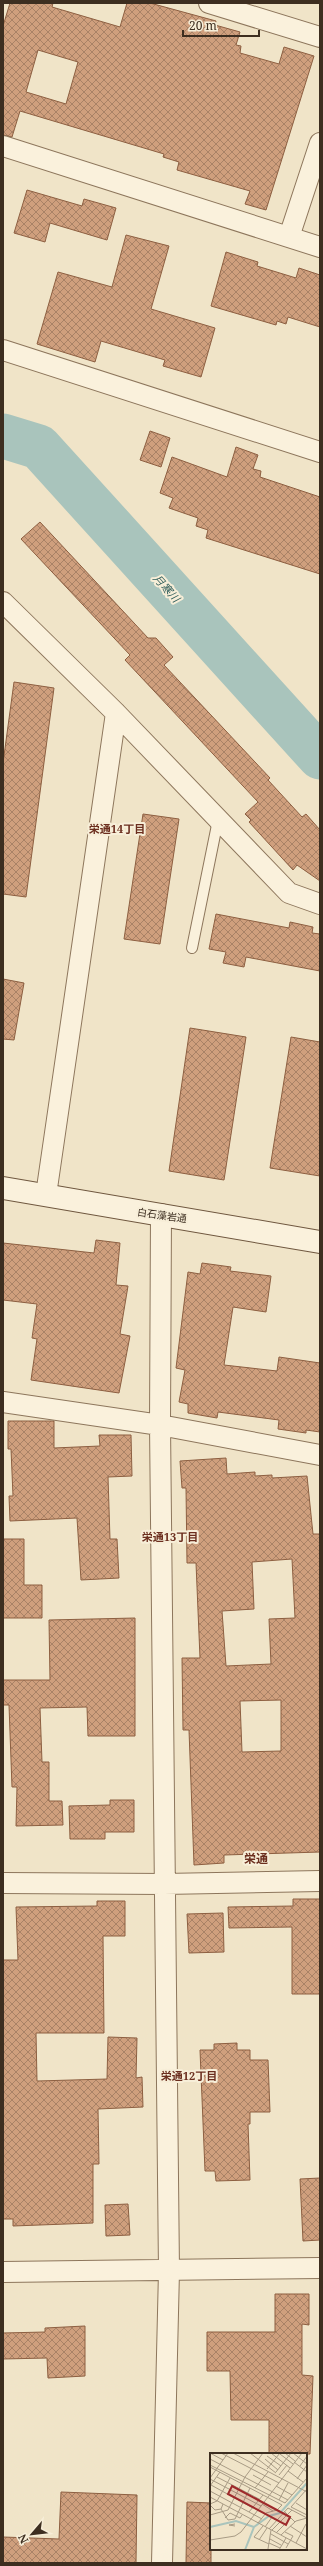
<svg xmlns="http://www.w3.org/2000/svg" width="323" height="2566" viewBox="0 0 323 2566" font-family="'Noto Serif','Noto Sans JP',serif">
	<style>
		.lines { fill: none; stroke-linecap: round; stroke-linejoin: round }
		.river { stroke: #a9c4bc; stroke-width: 45 }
		.building { fill: url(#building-cross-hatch); stroke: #8d5f41; fill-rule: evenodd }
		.service-casing { stroke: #8d765c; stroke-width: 12 }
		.minor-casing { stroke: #8d765c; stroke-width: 22 }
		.secondary-casing { stroke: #6f573f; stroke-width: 24 }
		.service { stroke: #faf1dc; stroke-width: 10 }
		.minor { stroke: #faf1dc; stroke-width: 20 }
		.secondary { stroke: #faf1dc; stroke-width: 22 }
		.labels { text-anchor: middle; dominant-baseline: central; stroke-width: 4; stroke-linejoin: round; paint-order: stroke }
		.street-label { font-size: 10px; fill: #3d2e20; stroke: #f7eed8 }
		.water-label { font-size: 11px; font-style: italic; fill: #2f5d5a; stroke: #f7eed8 }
		.neighbourhood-label { font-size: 11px; font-weight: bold; fill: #6b2e1e; stroke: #f7eed8 }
		.quarter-label { font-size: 12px; font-weight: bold; fill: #6b2e1e; stroke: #f7eed8 }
		.inset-river { fill: none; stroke: #a9c4bc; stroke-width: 2 }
		.inset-road { fill: none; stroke: #a89b85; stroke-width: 1 }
		.view { fill: #9e2a2b; fill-opacity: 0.15; stroke: #9e2a2b; stroke-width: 2 }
		.inset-edge { fill: none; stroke: #3d2e20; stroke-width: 2 }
	</style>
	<defs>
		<pattern id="building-cross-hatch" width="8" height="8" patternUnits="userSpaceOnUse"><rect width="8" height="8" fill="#cf9f7d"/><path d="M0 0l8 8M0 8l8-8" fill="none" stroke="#a98266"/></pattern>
	</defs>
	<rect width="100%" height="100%" fill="#f0e4c8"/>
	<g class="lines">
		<path class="river" d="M3,436L39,447L320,757"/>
	</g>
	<path class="building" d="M10,3H53L52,7L120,27L127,3H150L216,21L215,25L240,32L236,45L241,46L240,53L279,64L284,47L314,56L266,210L245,204L250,191L177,170L179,162L163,157L164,154L20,111L12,137L3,135V26ZM38,50L78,62L66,104L26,92Z
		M27,190L82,206L84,199L116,208L107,240L50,223L45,242L14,233Z
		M126,235L169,246L151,309L215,328L201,377L163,366L165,360L101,341L95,362L37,344L58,272L112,287Z
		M226,252L258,262L257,266L296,278L299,268L320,275V327L288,317L286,324L277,321L276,325L211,306Z
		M150,431L170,438L161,467L140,460Z
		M236,447L258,455L253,469L261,471L260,477L320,497V574L206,538L208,530L196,526L198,518L169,508L173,498L160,493L172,457L227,477Z
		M40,522L148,638H156L173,657L164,665L270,778L268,780L302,817L306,814L320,830V881L297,865L293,870L249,822L251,820L245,814L258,802L125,660L130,655L21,539Z
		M14,682L54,688L26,897L3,894V763Z
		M143,814L179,819L160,944L124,939Z
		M216,914L289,928L290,922L313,927L312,933L320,934V971L246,957L244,967L223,963L226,952L209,949Z
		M3,979L24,983L14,1040L3,1039Z
		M190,1028L246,1037L224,1180L169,1171Z
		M291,1037L320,1042V1176L270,1168Z
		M96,1240L120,1243L116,1285L128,1286L120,1334L130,1336L119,1393L31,1380L37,1339L32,1338L37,1304L3,1300V1243L94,1253Z
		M202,1263L231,1267L230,1271L271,1276L266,1312L233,1307L224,1365L277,1371L279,1357L320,1363V1432L306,1430V1433L278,1429L279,1420L218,1412L217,1418L188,1413V1404L179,1402L185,1370L176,1368L188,1272L200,1274Z
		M8,1421H54V1448L100,1446L99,1435H131L132,1476L108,1477L110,1539H117L119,1578L81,1580L77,1518L10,1521L9,1496H13L11,1449H8Z
		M226,1458L227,1474L255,1472V1476L272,1475V1478L307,1476L313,1534H320V1852L224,1855V1863L194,1865L189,1730H183L182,1658H200L196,1563H187L186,1488H182L180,1461ZM292,1559L295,1618L269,1619L271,1664L226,1666L222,1611L254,1609L252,1562ZM281,1700V1751L242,1752L240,1701Z
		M3,1539H24V1585H42V1618H3Z
		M135,1618V1736H88L87,1707L40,1708L42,1762H49V1801H62L63,1825L16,1826L17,1787H12L9,1705H3V1680H50L49,1620Z
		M110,1800H134V1832H105V1839H70L69,1806L110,1805Z
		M293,1899H320V1994H292V1927L229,1928L228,1907L293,1906Z
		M97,1901H125V1936H103L104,2033H36L37,2081L107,2079L108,2037L137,2038L136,2078L142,2077L143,2107L98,2109L99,2164H93V2223L13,2226V2219H3V1960H18L16,1907L97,1906Z
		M223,1913L224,1952L189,1953L187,1914Z
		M237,2043V2050H250V2060H268L270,2112H250V2124H248L250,2180L216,2181L215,2171H205L200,2050H214V2044Z
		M320,2178V2240L303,2241L300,2179Z
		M128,2204L130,2235L106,2236L105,2205Z
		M275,2294H309V2325L302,2324V2375L313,2376L310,2454H269V2420H231L230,2371H207V2332H275Z
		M85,2326V2376L48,2378L47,2358L3,2359V2333L45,2332V2328Z
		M61,2492L137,2495L136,2563H3V2537L59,2539Z
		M187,2502L211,2503V2563H186Z"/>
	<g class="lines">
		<g class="service-casing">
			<path id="service" d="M192,948L218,820"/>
		</g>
		<g class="minor-casing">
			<path id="minor" d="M209,3L320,37
				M3,146L320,247
				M289,237L320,143
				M3,350L320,452
				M3,602L116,713L289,893L320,904
				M46,1195L116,713
				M161,1214L160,1425L169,2271L162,2563
				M3,1402L160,1425L320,1455
				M3,1883L164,1884L320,1881
				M3,2272L320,2268"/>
		</g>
		<g class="secondary-casing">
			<path id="secondary" d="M3,1188L320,1242"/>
		</g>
		<use href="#service" class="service"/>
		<use href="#minor" class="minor"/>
		<use href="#secondary" class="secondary"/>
	</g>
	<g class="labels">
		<g class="street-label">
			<text transform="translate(162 1215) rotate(8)">白石藻岩通</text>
		</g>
		<g class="water-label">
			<text transform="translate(167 588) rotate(48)">月寒川</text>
		</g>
		<g class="neighbourhood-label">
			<text x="117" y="828">栄通14丁目</text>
			<text x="170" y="1536">栄通13丁目</text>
			<text x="189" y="2075">栄通12丁目</text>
		</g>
		<g class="quarter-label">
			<text x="256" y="1858">栄通</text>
		</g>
	</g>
	<g transform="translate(210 2453)">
		<rect width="97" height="97" fill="#f0e4c8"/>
		<path class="inset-river" d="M0,74L26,68L44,74M44,74L59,63L70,60L97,30M35,97L44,74"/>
		<path class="inset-road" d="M0,0L13,7M11,0L69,30M23,0L97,39M40,0L66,20M61,0L80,15M75,0L85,8M83,0L97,11M70,1L83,11M57,3L71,13M0,6L78,47M55,6L68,17M84,9L97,19M0,12L75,50L97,25M90,13L97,3M0,14L72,52L67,57L56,60L48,70M57,16L70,0M78,18L93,29M66,19L81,0M43,22L61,32M69,22L77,12M7,24L49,46M0,25L18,0M0,26L51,53M87,26L97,12M1,32L43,55M0,33L10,19M66,33L82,42M45,35L58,19M97,36L81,54L97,62M0,38L52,66M0,44L97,96M69,47L78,30M86,50L97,57M0,51L7,48L20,25M52,51L63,58M0,52L5,57L11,56L13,51M11,56L18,67L25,66L40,35M74,58L85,69M39,59L53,42M0,62L18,57L35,24L53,0M15,65L20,60L30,65L32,62M25,71L19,72L25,73M53,73L44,84L59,91M80,73L97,84M55,74L62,64L65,67M59,76L78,55L97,65M62,77L82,57M75,79L83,83L76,95M66,80L81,65M61,81L78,91M71,82L86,68L97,65M60,86L71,92M0,87L25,83L31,79L92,0M49,87L57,75M59,90L70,95M86,90L96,71M58,96L61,77M69,97L76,85"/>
		<path class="view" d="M22,33L80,64L76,72L18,41Z"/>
		<rect width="97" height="97" class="inset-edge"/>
	</g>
	<rect width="323" height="2566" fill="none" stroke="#3d2e20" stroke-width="8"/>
	<g transform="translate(32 2534) rotate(242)" stroke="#f7eed8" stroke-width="3" paint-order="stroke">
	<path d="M0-3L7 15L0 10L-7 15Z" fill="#3d2e20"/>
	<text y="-6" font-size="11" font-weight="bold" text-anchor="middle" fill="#3d2e20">N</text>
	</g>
	<path d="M183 30v6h76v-6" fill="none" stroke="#3d2e20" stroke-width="2"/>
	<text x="189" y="30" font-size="12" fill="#3d2e20" stroke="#f7eed8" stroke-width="3" paint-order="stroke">20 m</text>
</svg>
